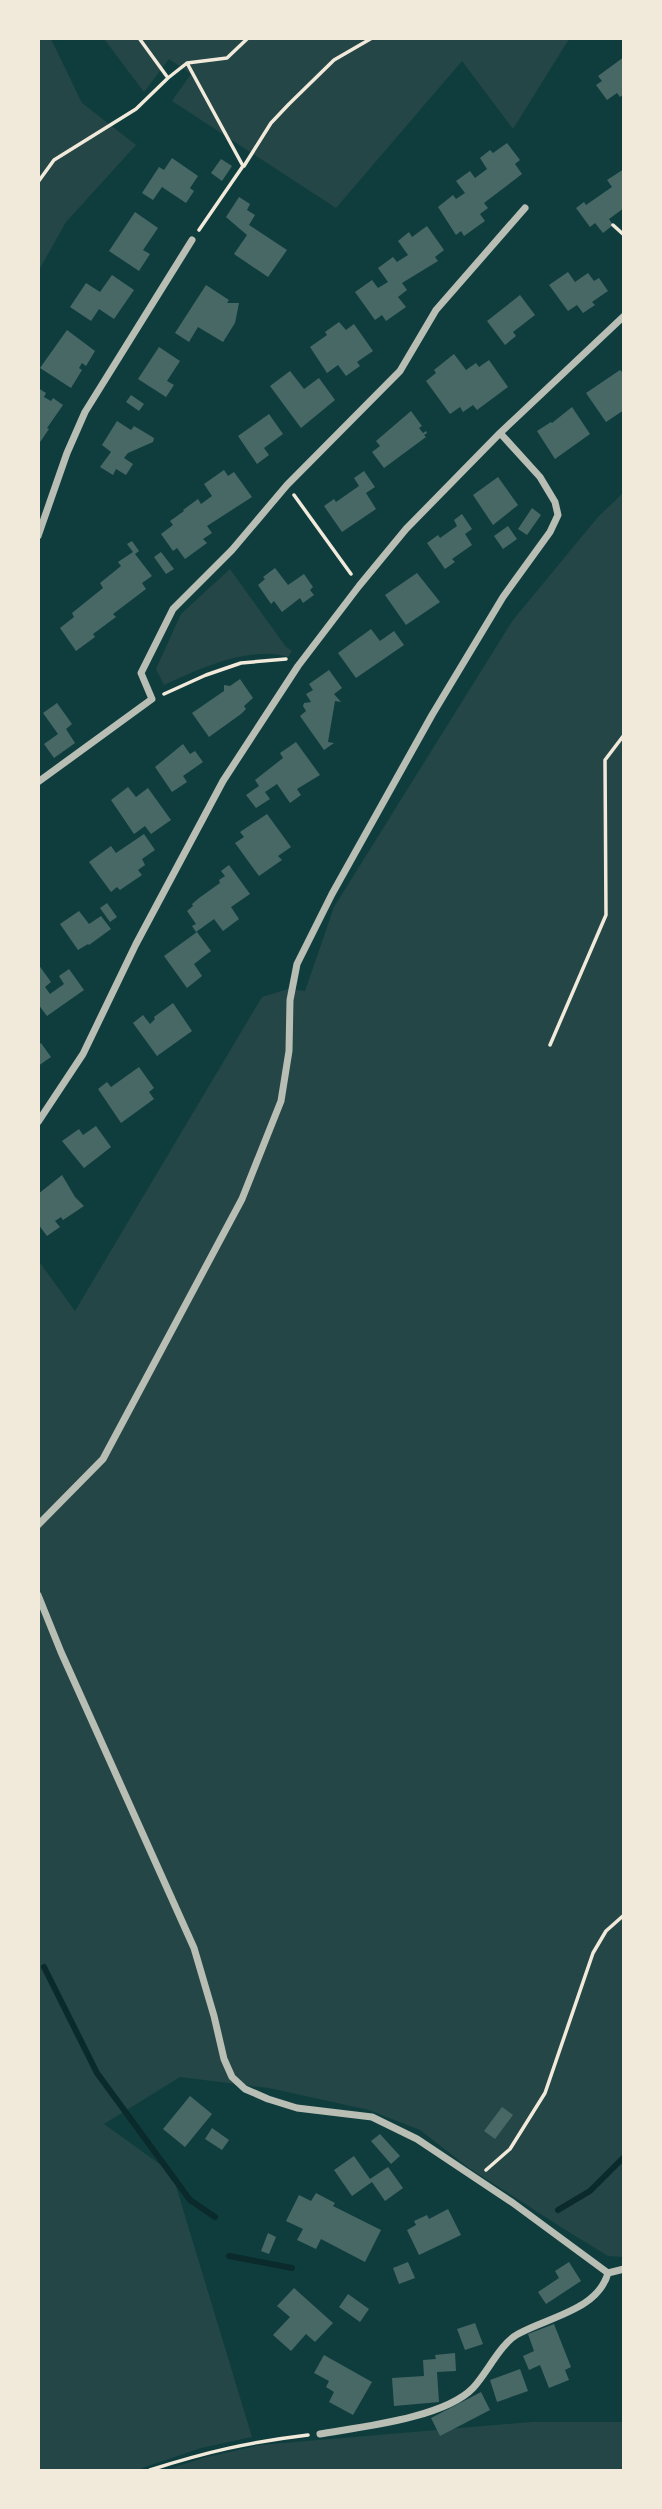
<svg xmlns="http://www.w3.org/2000/svg" width="662" height="2509" viewBox="0 0 662 2509" font-family="'Varela Round',sans-serif">
	<style>
		.green { fill: #244646 }
		.lines { fill: none; stroke-linecap: round; stroke-linejoin: round }
		.stream { stroke: #0a2a2b; stroke-width: 6 }
		.building { fill: #486865 }
		.path { stroke: #f1e9da; stroke-width: 3.5 }
		.minor { stroke: #b8beb3; stroke-width: 7 }
	</style>
	<rect width="100%" height="100%" fill="#0f3d3e"/>
	<path class="green" d="M39,39H51L82,103L136,145L66,222L39,270Z
		M104,39H569L513,129L462,61L336,208L172,101L191,74L169,59L144,92Z
		M623,493V2257L608,2256L564,2229L469,2168L420,2130L369,2110L269,2088L180,2077L104,2124L172,2173L252,2437L201,2448L142,2468L140,2470H39L38,1260L75,1311L262,997L288,989L305,991L334,907L513,620L598,517Z
		M230,569L286,647L292,651L288,657C250,645 198,669 164,685L156,669L181,614Z
		M532,2422H623V2470H166L203,2458L260,2445Z"/>
	<g class="lines">
		<path class="stream" d="M44,1967L97,2073L190,2200L215,2217
			M558,2210L590,2191L624,2157
			M229,2256L292,2268"/>
	</g>
	<path class="building" d="M624,57V94L620,97L617,93L607,100L596,85L602,81L598,76Z
		M507,143L520,160L515,164L522,174L484,203L488,208L480,214L485,221L464,236L461,231L456,235L438,207L453,195L456,199L465,193L456,181L470,171L475,178L487,169L480,158L490,150L493,153Z
		M172,158L198,176L190,188L194,191L186,203L162,187L153,200L142,193L159,167L164,170Z
		M221,159L232,166L222,181L211,173Z
		M624,169V208L609,219L613,225L603,233L595,223L590,227L576,208L584,202L586,205L612,187L607,180Z
		M239,197L250,204L247,210L255,215L249,225L287,250L268,277L234,254L247,235L226,217Z
		M135,212L158,228L143,250L150,254L139,271L109,251Z
		M427,226L444,250L435,257L438,261L402,283L407,290L398,297L406,307L386,321L382,315L375,320L355,292L372,280L378,288L388,282L378,268L393,257L397,262L408,255L398,241L409,232L412,237Z
		M568,272L575,282L588,273L594,281L599,278L608,291L592,302L595,305L583,313L577,305L568,311L549,285Z
		M112,275L134,290L114,319L99,309L91,321L70,307L86,283L100,292Z
		M206,285L229,300L227,303H239L235,323L223,342L198,327L189,342L175,333Z
		M520,295L535,315L513,332L516,336L505,345L487,321Z
		M339,322L346,330L354,324L373,351L357,362L360,366L346,376L338,365L327,373L310,347L327,335L325,332Z
		M67,330L95,351L86,366L82,363L79,368L82,370L71,388L40,368Z
		M159,347L180,361L167,381L174,385L166,397L138,379Z
		M454,354L466,370L476,363L479,367L489,360L508,387L477,410L473,405L463,412L460,407L450,414L426,381L436,373L434,370Z
		M620,370L624,374V410L606,422L586,393Z
		M290,371L304,389L319,378L335,400L301,428L270,386Z
		M38,388L46,393L44,397L51,401L53,398L63,405L47,428L49,429L38,445Z
		M131,395L144,404L139,411L126,402Z
		M572,407L590,434L555,459L537,431L551,422L552,423Z
		M411,411L422,426L419,428L423,433L426,431L427,433L424,435L426,437L384,468L372,452L380,446L376,441Z
		M269,414L283,434L264,448L269,455L257,464L238,436Z
		M117,421L131,430L134,426L154,438L153,442L128,453L124,458L133,464L126,475L116,469L113,475L100,467L111,452L102,445Z
		M224,470L228,476L234,472L252,497L207,526L212,533L203,539L207,543L185,559L177,548L173,551L161,534L173,525L170,521L184,511L183,510L198,499L201,504L212,496L204,484Z
		M364,471L375,487L366,493L376,509L342,532L324,506L334,499L336,502L359,486L354,478Z
		M498,477L518,505L493,525L473,495Z
		M532,508L541,515L527,535L518,529Z
		M462,514L472,529L465,534L472,545L452,559L455,562L445,569L427,543L438,535L440,538L457,526L454,520Z
		M508,526L517,539L503,549L494,536Z
		M132,541L139,551L135,554L152,576L142,583L146,589L113,614L116,617L93,634L95,637L76,651L60,628L74,617L72,613L103,588L100,583L121,566L118,562L133,552L127,544Z
		M161,552L174,569L166,574L154,557Z
		M275,568L288,585L304,574L313,587L310,590L314,595L303,603L300,598L282,612L274,601L271,604L258,585L265,579L263,577Z
		M417,573L440,602L406,625L385,595Z
		M371,629L380,641L394,631L404,645L356,678L338,653Z
		M329,670L342,688L334,694L341,702L335,701L328,742L334,743L324,750L300,716L306,711L303,706L304,703L311,702L306,694L313,690L309,684Z
		M240,679L253,698L244,706L246,709L241,714L209,737L192,713L224,691V685L230,686Z
		M57,703L72,724L66,729L75,743L54,758L44,744L58,734L43,713Z
		M296,742L320,775L297,789L301,795L290,803L277,784L265,792L270,799L256,808L246,795L259,786L255,780L283,758L280,753Z
		M183,744L190,754L195,751L203,762L183,776L187,782L172,792L155,767Z
		M128,787L136,797L148,788L171,820L151,834L145,826L134,834L111,800Z
		M267,814L291,847L278,856L282,860L259,876L235,843L244,837L240,832Z
		M144,834L155,850L142,859L145,865L138,870L142,875L120,890L117,887L111,892L89,862L111,846L116,853Z
		M229,865L250,894L231,907L239,919L223,931L214,919L196,932L192,926L196,924L187,911L193,906L192,904L199,898L220,883L219,880L225,876L221,871Z
		M107,903L117,917L110,922L100,908Z
		M79,911L89,924L101,916L111,929L89,945L88,944L78,950L60,924Z
		M197,932L211,951L194,964L202,976L187,988L164,956Z
		M38,964L51,982L45,987L50,994L64,984L59,976L69,969L84,990L47,1016L38,1004Z
		M173,1003L192,1031L157,1056L133,1023L143,1015L150,1024L155,1019L154,1017Z
		M41,1043L51,1057L38,1066V1045Z
		M139,1067L154,1088L149,1092L154,1099L121,1123L98,1089L107,1082L111,1087Z
		M96,1126L111,1147L84,1168L62,1141L79,1129L83,1135Z
		M62,1175L75,1197L84,1206L63,1220L61,1217L55,1221L60,1227L47,1236L38,1224V1194Z
		M190,2096L212,2114L185,2147L163,2129Z
		M502,2107L513,2115L495,2139L484,2131Z
		M212,2128L229,2140L222,2150L205,2139Z
		M380,2134L400,2156L391,2164L371,2141Z
		M354,2156L370,2179L388,2167L403,2188L385,2201L372,2182L352,2196L334,2170Z
		M316,2193L335,2203L333,2206L381,2230L365,2262L321,2239L316,2249L297,2240L303,2229L286,2221L299,2195L311,2201Z
		M448,2209L461,2235L419,2255L407,2230L416,2225L414,2221L427,2215L429,2219Z
		M268,2233L276,2237L269,2254L261,2251Z
		M408,2262L415,2278L399,2284L393,2268Z
		M569,2262L581,2281L546,2304L538,2292L559,2278L555,2271Z
		M294,2288L333,2323L315,2342L306,2334L291,2351L273,2335L290,2317L277,2306Z
		M348,2294L369,2309L360,2322L339,2307Z
		M475,2323L483,2344L465,2350L457,2329Z
		M554,2324L571,2367L565,2370L569,2380L549,2388L540,2365L529,2370L523,2356L534,2351L528,2334Z
		M455,2353L456,2371L437,2372L439,2402L394,2406L392,2378L424,2376L423,2360L436,2359L435,2355Z
		M324,2355L372,2382L353,2415L329,2402L334,2392L326,2387L329,2381L314,2373Z
		M520,2369L528,2391L497,2402L490,2380Z
		M481,2392L490,2410L440,2436L431,2418Z"/>
	<g class="lines">
		<path class="path" d="M168,78L187,63
			M244,166L271,123L289,104L334,60L372,38
			M38,182L54,160L136,109L168,78L139,38
			M613,225L624,235
			M199,230L243,166L187,63L227,58L248,38
			M294,495L351,574
			M164,694L206,675L241,663L286,659
			M550,1045L606,915L605,760L624,735
			M486,2170L510,2149L545,2093L593,1953L606,1931L624,1915
			M150,2470C206,2452 249,2442 308,2435"/>
		<path class="minor" d="M38,536L67,453L85,412L192,240
			M38,782L152,699L141,673L173,609L232,550L287,485L400,371L436,310L525,208
			M38,1122L83,1054L136,944L223,781L298,666L359,586L406,529L500,433L624,316
			M38,1525L103,1459L242,1199L281,1101L289,1051L290,1000L297,964L332,894L432,715L503,597L550,532L558,515L555,502L540,477L500,433
			M38,1595L61,1652L194,1948L214,2016L224,2059L232,2077L245,2089L268,2099L297,2108L372,2117L417,2139L513,2203L608,2273L624,2269
			M320,2434C361,2427 444,2418 473,2388C487,2373 501,2343 518,2334C548,2317 598,2310 608,2273"/>
	</g>
	<rect width="662" height="2509" fill="none" stroke="#f1e9da" stroke-width="80"/>
</svg>
